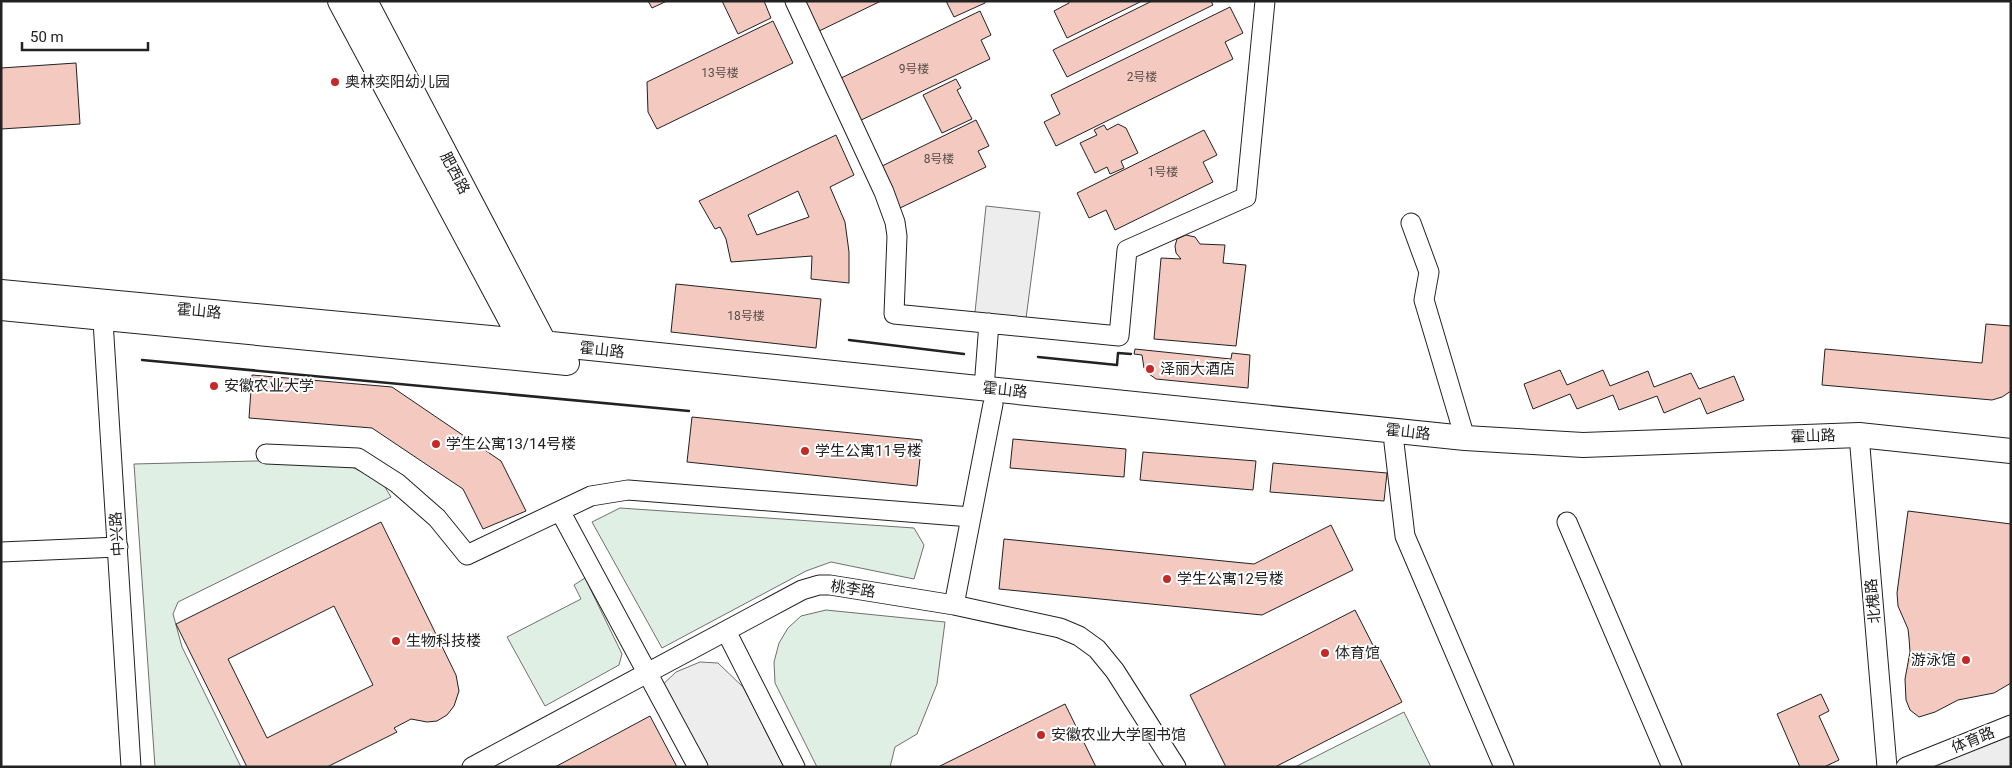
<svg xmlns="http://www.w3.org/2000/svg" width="2012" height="768" viewBox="0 0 2012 768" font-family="Roboto,'Noto Sans SC',sans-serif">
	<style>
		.green { fill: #e0efe3; stroke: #6f6f6f }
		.parking { fill: #ededed; stroke: #6f6f6f }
		.building { fill: #f3c9c0; stroke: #222; fill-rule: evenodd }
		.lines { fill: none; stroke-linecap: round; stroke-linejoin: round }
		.minor-casing { stroke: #222; stroke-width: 21 }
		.major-casing { stroke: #222; stroke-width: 26 }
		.minor { stroke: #fff; stroke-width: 19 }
		.major { stroke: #fff; stroke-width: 24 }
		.wall { stroke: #222; stroke-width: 2.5 }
		.poi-dot { fill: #c62828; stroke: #fff; stroke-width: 2 }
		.labels { text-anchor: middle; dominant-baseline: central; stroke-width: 4; stroke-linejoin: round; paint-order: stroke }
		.number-label { font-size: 12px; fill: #564c4a }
		.poi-label { font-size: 15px; fill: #222; stroke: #fff; text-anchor: start }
		.street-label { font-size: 15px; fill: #222; stroke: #fff }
	</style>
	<rect width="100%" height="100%" fill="#fff"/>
	<path class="green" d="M336,459L382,482L391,497L178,602L173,614L182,647L241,767H155L134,464Z
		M620,508L914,528L924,545L914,579L831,562L806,571L662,648L592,522Z
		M585,578L622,654L619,665L545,706L507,637L581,599L574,585Z
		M826,610L945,622L937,684L917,734L895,747L890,767H817L775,683L774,662L779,643L788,628L801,616Z
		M1404,712L1431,767H1295Z"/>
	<path class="parking" d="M986,206L1040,212L1025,326L974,322Z
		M700,662L718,663L743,687L784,767H698L656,691L676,672Z
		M2011,725V767H1906Z"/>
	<path class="building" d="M648,1H667L652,8Z
		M722,1H764L771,18L738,34Z
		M799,1H881L815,33Z
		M946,1H985V3L954,17Z
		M1069,1H1142L1067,38L1054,11L1069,3Z
		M1152,1H1211L1213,5L1067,77L1053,50Z
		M1230,7L1243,33L1225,42L1233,59L1056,146L1044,122L1060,114L1051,95Z
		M980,11L991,35L981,40L990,59L857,122L837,80Z
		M773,21L793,63L657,129L648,112L647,82Z
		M76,63L80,124L1,129V68Z
		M956,79L961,88L957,90L972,119L942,133L923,95Z
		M976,120L989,146L978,151L986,167L900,208L880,167Z
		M1118,124L1126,128L1138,153L1121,161L1124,168L1110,174L1107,167L1095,173L1080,143L1097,135L1094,130L1104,125L1107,130Z
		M1204,130L1217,155L1203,162L1213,182L1115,230L1106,210L1089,218L1077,193Z
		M836,135L854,175L830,187L845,222L849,252V283L811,279L812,256L731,262L726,239L720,227L715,229L699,201ZM798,191L809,217L757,235L748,215Z
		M1186,235L1195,237L1200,244L1225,245L1223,263L1246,265L1236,346L1154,339L1161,258L1181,259L1176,253L1175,246L1177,239Z
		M676,284L821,299L816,348L671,332Z
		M1986,324L2011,326V391L2002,397L1992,400L1822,385L1825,349L1982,363Z
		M1135,349L1231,359L1232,353L1250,355L1248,388L1156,379L1149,374L1144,368L1142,355L1134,354Z
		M1560,370L1567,385L1603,370L1610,386L1648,371L1654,387L1691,373L1699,389L1734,376L1744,400L1707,414L1700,398L1664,413L1657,396L1619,410L1613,395L1577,409L1570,394L1533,409L1524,384Z
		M252,375L392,387L501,461L526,511L483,529L463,489L372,428L249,418Z
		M692,417L922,440L917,486L687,462Z
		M1013,439L1126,449L1124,477L1010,468Z
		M1143,452L1256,461L1253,490L1140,480Z
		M1273,463L1387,473L1384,501L1270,492Z
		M1908,511L2011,524V683L1994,693L1958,700L1935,712L1919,717L1910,710L1906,700L1905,679L1910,652L1909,638L1908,629L1898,606L1897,593Z
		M381,522L456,675L459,691L454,706L447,715L437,721L427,722L411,719L394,728L397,732L327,767H247L176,624ZM334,606L373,685L267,738L228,659Z
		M1331,525L1353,570L1262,615L999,589L1004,539L1254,564Z
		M1355,610L1402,702L1275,767H1226L1190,695Z
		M1821,694L1829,711L1819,716L1839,760L1824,767H1800L1777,714Z
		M1065,704L1096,767H938Z
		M650,716L677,767H555Z"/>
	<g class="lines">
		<g class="minor-casing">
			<path id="minor" d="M795,1L884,192L895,222L897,236L894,314L1119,336L1127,250L1246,197L1265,1
				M1411,223L1429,272L1424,300L1465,438
				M102,305L131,767
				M984,388L989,323
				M1859,435L1887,767
				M1394,443L1405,536L1504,767
				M266,454L358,458L397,483L437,518L467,555L591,496L628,490L971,517
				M560,511L698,767
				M1567,522L1672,767
				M1,552L118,547
				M954,605L993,404
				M726,631L795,767
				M472,767L802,590L819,585H830L954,605L1060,628L1079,636L1097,649L1115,671L1176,767
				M1906,767L2011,725"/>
		</g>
		<g class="major-casing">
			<path id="major" d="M340,1L522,341
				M365,1L545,344
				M1,292L522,341L1465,438L1583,445L1859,435L2011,451
				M1,308L567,363"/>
		</g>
		<use href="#minor" class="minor"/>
		<use href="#major" class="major"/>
		<path class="wall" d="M849,340L964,354
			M1038,357L1117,365L1118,353L1131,354
			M142,360L689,411"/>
	</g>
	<g class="poi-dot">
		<circle cx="335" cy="82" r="5"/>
		<circle cx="1150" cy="369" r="5"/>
		<circle cx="214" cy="386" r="5"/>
		<circle cx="436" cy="444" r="5"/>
		<circle cx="805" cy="451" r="5"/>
		<circle cx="1167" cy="579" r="5"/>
		<circle cx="396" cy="641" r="5"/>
		<circle cx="1325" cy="653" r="5"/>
		<circle cx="1966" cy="660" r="5"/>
		<circle cx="1041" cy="735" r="5"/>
	</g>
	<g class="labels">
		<g class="number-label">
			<text x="914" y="69">9号楼</text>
			<text x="720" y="73">13号楼</text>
			<text x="1142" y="77">2号楼</text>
			<text x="939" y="159">8号楼</text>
			<text x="1163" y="172">1号楼</text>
			<text x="746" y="316">18号楼</text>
		</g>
		<g class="poi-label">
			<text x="345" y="82">奥林奕阳幼儿园</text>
			<text x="1160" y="369">泽丽大酒店</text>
			<text x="224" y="386">安徽农业大学</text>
			<text x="446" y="444">学生公寓13/14号楼</text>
			<text x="815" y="451">学生公寓11号楼</text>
			<text x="1177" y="579">学生公寓12号楼</text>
			<text x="406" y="641">生物科技楼</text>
			<text x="1335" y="653">体育馆</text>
			<text x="1956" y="660" text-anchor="end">游泳馆</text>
			<text x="1051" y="735">安徽农业大学图书馆</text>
		</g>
		<g class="street-label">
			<text transform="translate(455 173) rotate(62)">肥西路</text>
			<text transform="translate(199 311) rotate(5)">霍山路</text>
			<text transform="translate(602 350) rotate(6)">霍山路</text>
			<text transform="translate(1005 390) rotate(6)">霍山路</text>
			<text transform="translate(1408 432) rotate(6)">霍山路</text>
			<text transform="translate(1813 436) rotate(-2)">霍山路</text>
			<text transform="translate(117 534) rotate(-94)">中兴路</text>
			<text transform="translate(853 589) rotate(8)">桃李路</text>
			<text transform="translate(1873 601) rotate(-95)">北槐路</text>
			<text transform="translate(1973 740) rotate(-22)">体育路</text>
		</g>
	</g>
	<rect width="2012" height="768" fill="none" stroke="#222222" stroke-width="5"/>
	<path d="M22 42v8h126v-8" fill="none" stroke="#222222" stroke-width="2.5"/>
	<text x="30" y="42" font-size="15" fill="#222222" stroke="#ffffff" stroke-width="4" paint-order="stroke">50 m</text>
</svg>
